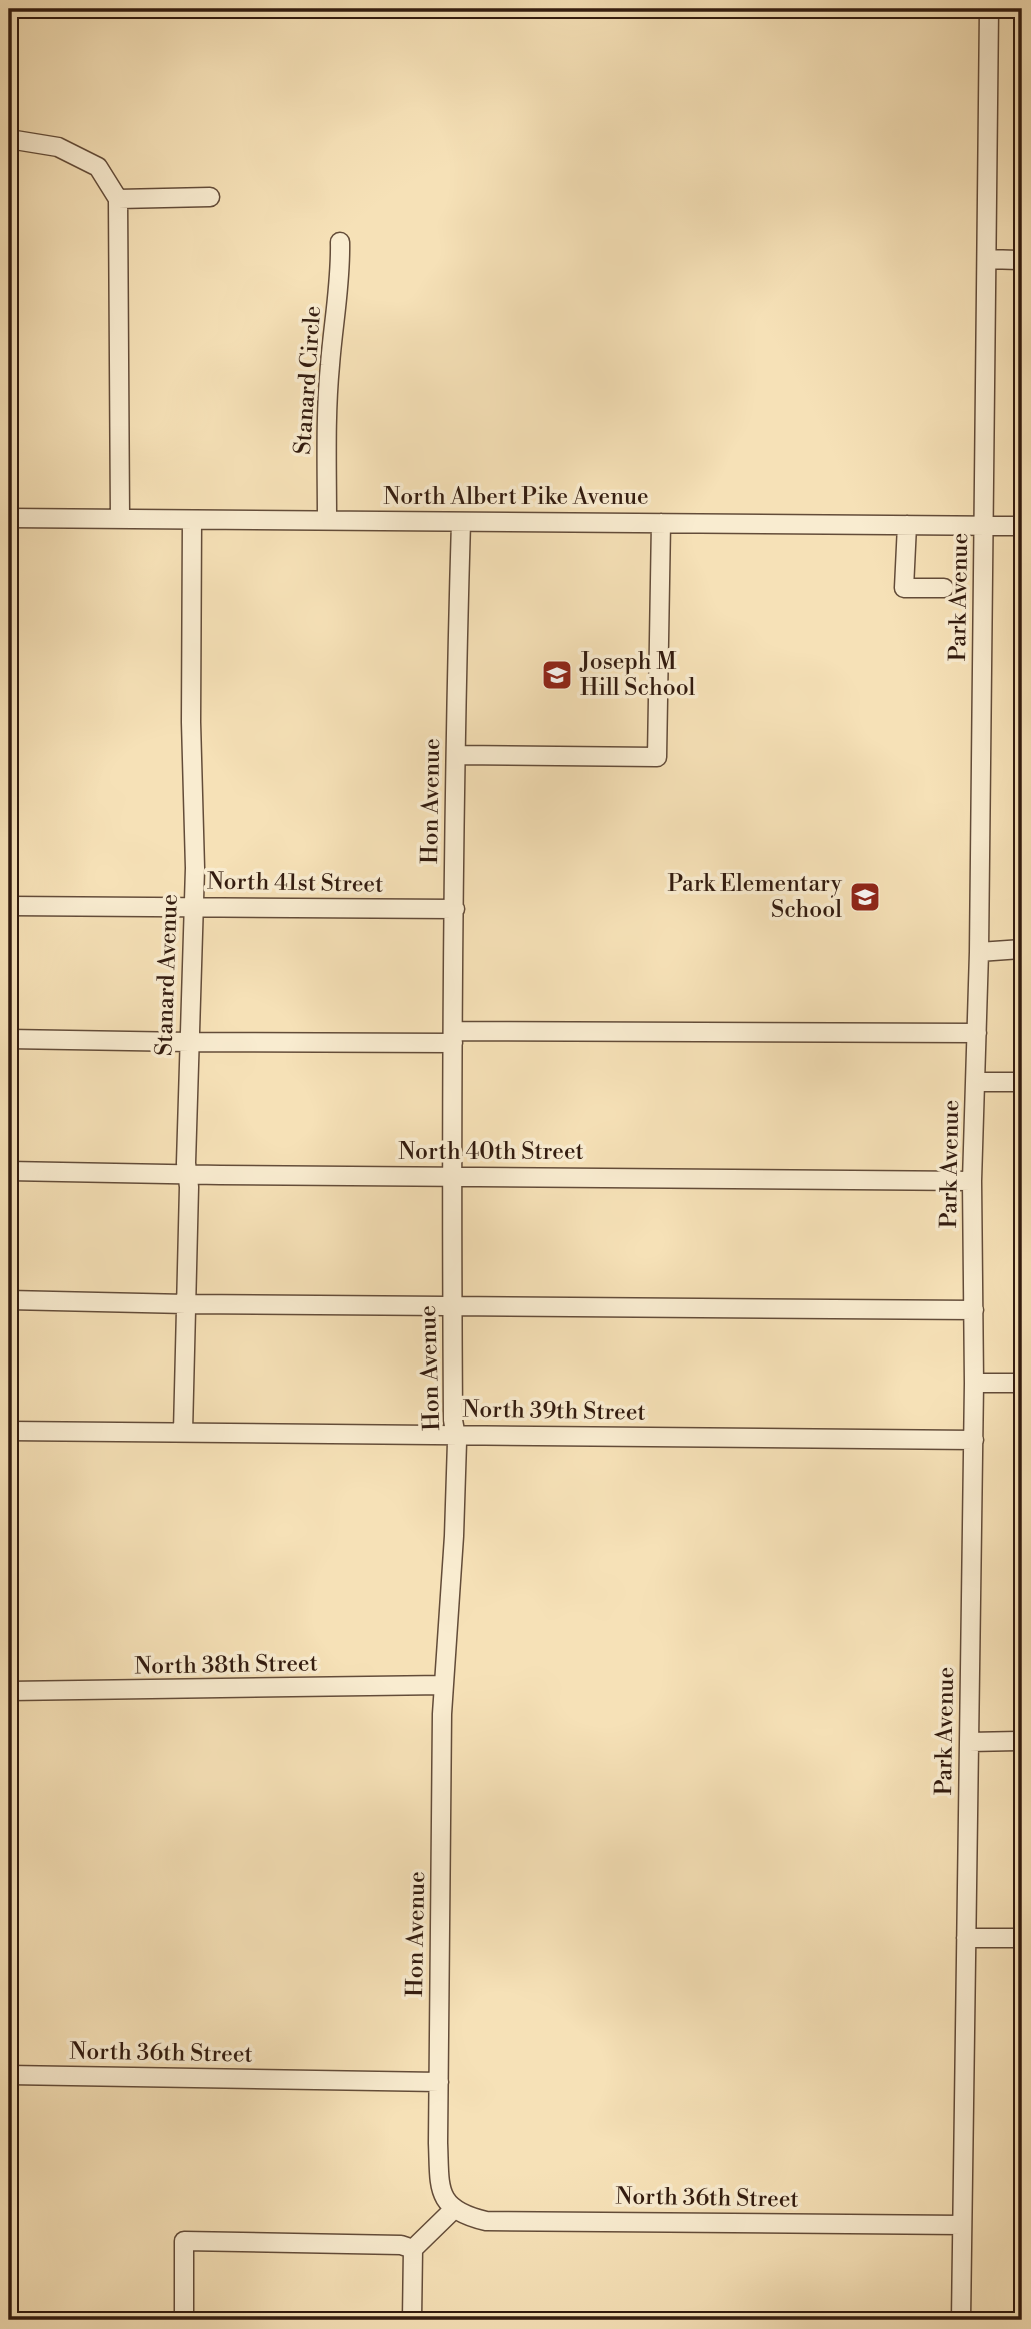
<svg xmlns="http://www.w3.org/2000/svg" width="1031" height="2329" viewBox="0 0 1031 2329" font-family="'Libre Bodoni',serif">
	<style>
		.lines { fill: none; stroke-linecap: round; stroke-linejoin: round }
		.minor-casing { stroke: #634c39; stroke-width: 21 }
		.minor { stroke: #f9ecd0; stroke-width: 18 }
		.labels { text-anchor: middle; dominant-baseline: central; stroke-width: 7; stroke-linejoin: round; paint-order: stroke }
		.street-label { font-size: 23px; fill: #321b0f; stroke: #f9ecd0 }
		.poi-label { font-size: 23px; fill: #321b0f; stroke: #f9ecd0; text-anchor: start }
	</style>
	<rect width="100%" height="100%" fill="#f6e1b7"/>
	<filter id="stains"><feTurbulence type="fractalNoise" baseFrequency=".00286" numOctaves="4"/><feColorMatrix values="0 0 0 0 .2 0 0 0 0 .09 0 0 0 0 .02 0 0 0 .5 -.17"/></filter>
	<radialGradient id="worn" r=".72"><stop offset=".6" stop-color="#630" stop-opacity="0"/><stop offset="1" stop-color="#630" stop-opacity=".3"/></radialGradient>
	<g class="lines">
		<g class="minor-casing">
			<path id="minor" d="M9,139L58,147L98,167L118,199L120,519
				M118,199L210,197
				M987,259L1022,260
				M9,518L1022,526
				M327,520C327,469 325,417 330,365C333,324 341,284 340,242
				M461,522C452,821 451,1121 453,1420L457,1442L454,1536L442,1714L438,2143C440,2188 434,2209 486,2221L962,2225
				M907,525L904,588H944
				M456,755L657,757L661,523
				M9,906L455,909
				M979,952L1022,949
				M453,1031L977,1033
				M9,1039L189,1042L453,1043
				M975,1082H1022
				M9,1171L220,1175L972,1181
				M9,1300L186,1304L974,1310
				M974,1383H1022
				M9,1431L974,1440
				M183,1432L189,1187L186,1163L195,868L191,722L192,520
				M9,1691L444,1685
				M969,1742L1022,1741
				M966,1938H1022
				M9,2075L439,2082
				M413,2249L454,2209
				M184,2320V2241L401,2245L413,2249L412,2320
				M961,2320L974,1383L972,1181L979,952L989,9"/>
		</g>
		<use href="#minor" class="minor"/>
	</g>
	<defs>
		<g id="school-square" transform="scale(1.575)"><rect x="-9" y="-9" width="18" height="18" rx="4" fill="#8f2418" stroke="#f9ecd0"/><path d="M0-5L7-2L0 1L-7-2ZM-4 1L0 2.5L4 1V4Q0 6-4 4Z" fill="#fff"/></g>
	</defs>
	<g fill-rule="evenodd">
		<use href="#school-square" x="557" y="675"/>
		<use href="#school-square" x="865" y="897"/>
	</g>
	<g class="labels">
		<g class="street-label">
			<text transform="translate(308 380) rotate(-86)">Stanard Circle</text>
			<text x="516" y="497">North Albert Pike Avenue</text>
			<text transform="translate(959 597) rotate(-89)">Park Avenue</text>
			<text transform="translate(431 801) rotate(-89)">Hon Avenue</text>
			<text transform="translate(295 883) rotate(1)">North 41st Street</text>
			<text transform="translate(167 975) rotate(-88)">Stanard Avenue</text>
			<text x="491" y="1152">North 40th Street</text>
			<text transform="translate(950 1164) rotate(-89)">Park Avenue</text>
			<text transform="translate(430 1368) rotate(-92)">Hon Avenue</text>
			<text transform="translate(554 1411) rotate(1)">North 39th Street</text>
			<text transform="translate(226 1665) rotate(-1)">North 38th Street</text>
			<text transform="translate(945 1731) rotate(-89)">Park Avenue</text>
			<text transform="translate(416 1934) rotate(-89)">Hon Avenue</text>
			<text transform="translate(161 2053) rotate(1)">North 36th Street</text>
			<text transform="translate(707 2198) rotate(1)">North 36th Street</text>
		</g>
		<g class="poi-label">
			<text x="580" y="662">Joseph M<tspan x="580" dy="26">Hill School</tspan></text>
			<text x="842" y="884" text-anchor="end">Park Elementary<tspan x="842" dy="26">School</tspan></text>
		</g>
	</g>
	<rect width="1031" height="2329" fill="none" stroke="#f6e1b7" stroke-width="35"/>
	<rect x="10" y="10" width="1010" height="2308" fill="none" stroke="#321b0f" stroke-width="3.5"/>
	<rect x="18" y="18" width="996" height="2294" fill="none" stroke="#321b0f" stroke-width="2"/>
	<rect width="100%" height="100%" filter="url(#stains)"/>
	<rect width="100%" height="100%" fill="url(#worn)"/>
</svg>
